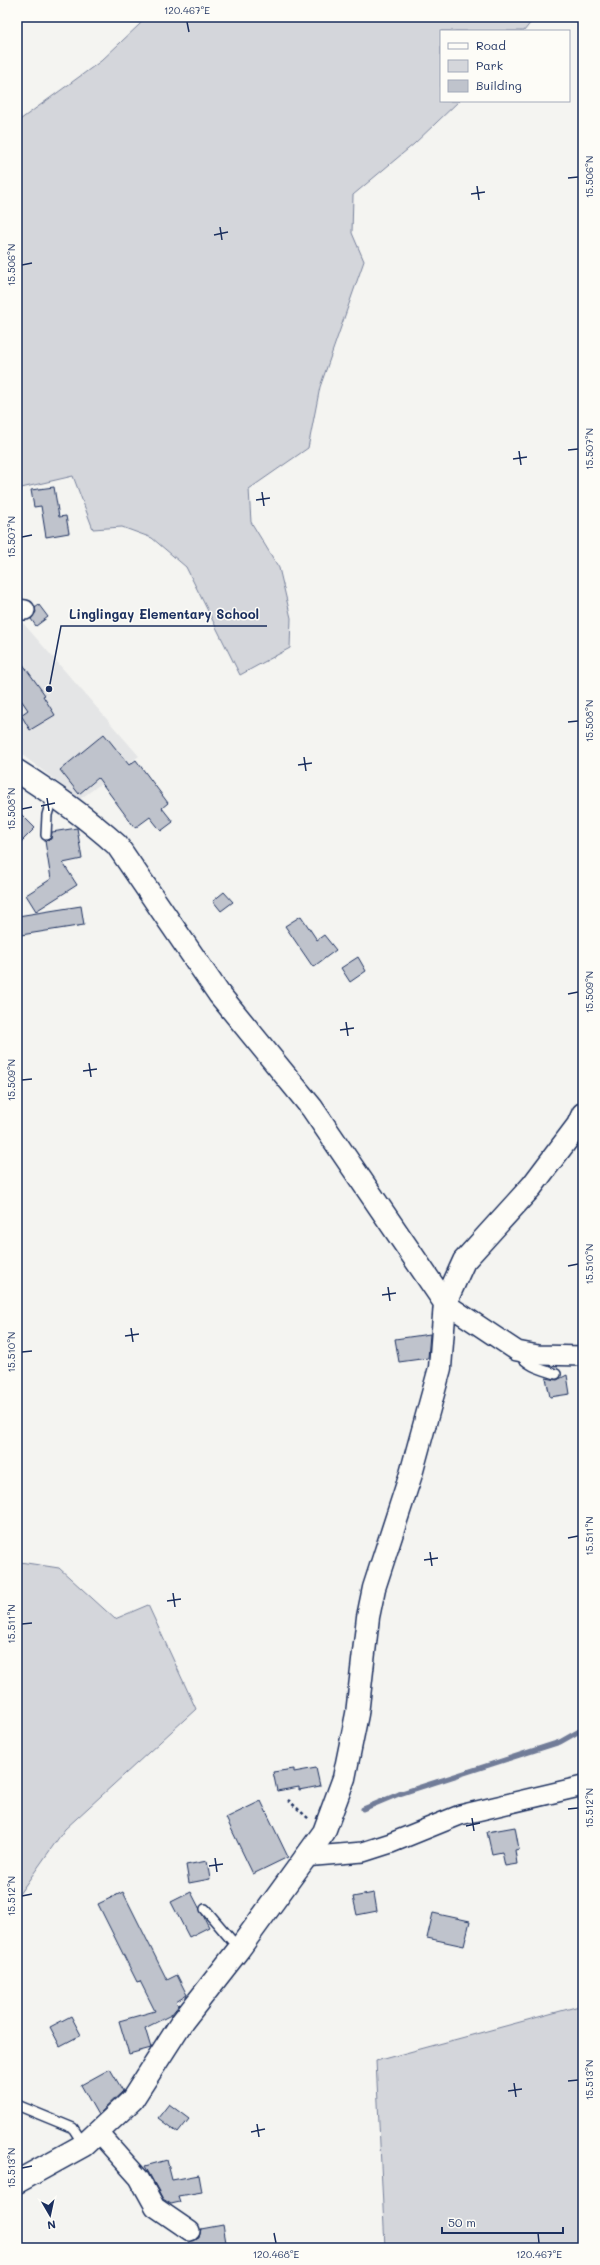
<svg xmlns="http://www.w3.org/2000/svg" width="600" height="2265" viewBox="0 0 600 2265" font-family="Mali,sans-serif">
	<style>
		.built { fill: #e4e5e6 }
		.green { fill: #d4d6db; stroke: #78829c }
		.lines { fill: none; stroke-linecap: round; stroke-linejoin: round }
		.stream { stroke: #717c98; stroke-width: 5 }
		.building { fill: #bfc3cc; stroke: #1b2f5e }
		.lane-casing { stroke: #1b2f5e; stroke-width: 12 }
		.street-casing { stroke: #1b2f5e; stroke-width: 22 }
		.secondary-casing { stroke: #1b2f5e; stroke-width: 25 }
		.path { stroke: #1b2f5e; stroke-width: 2.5; stroke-dasharray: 3 3; stroke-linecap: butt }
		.lane { stroke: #fdfcf7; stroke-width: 9 }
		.street { stroke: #fdfcf7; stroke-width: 19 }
		.secondary { stroke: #fdfcf7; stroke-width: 22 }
		.ticks { fill: none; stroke: #1b2f5e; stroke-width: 1.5 }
		.leader { fill: none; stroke: #1b2f5e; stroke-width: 1.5 }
		.callout-dot { fill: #1b2f5e; stroke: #fdfcf7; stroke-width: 1.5 }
		.callout-label { font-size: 13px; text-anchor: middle; font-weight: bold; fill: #1b2f5e; stroke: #fdfcf7; stroke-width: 3; stroke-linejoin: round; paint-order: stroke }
		.neatline { fill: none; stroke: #1b2f5e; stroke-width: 1.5 }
		.ticks-label { font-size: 10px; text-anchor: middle; fill: #1b2f5e }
	</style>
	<rect width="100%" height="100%" fill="#f4f4f1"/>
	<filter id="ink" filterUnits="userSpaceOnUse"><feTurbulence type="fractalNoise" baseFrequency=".025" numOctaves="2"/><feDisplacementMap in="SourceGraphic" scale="8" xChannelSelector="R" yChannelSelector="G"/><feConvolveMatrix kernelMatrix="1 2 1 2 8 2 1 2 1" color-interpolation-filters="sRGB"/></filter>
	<g filter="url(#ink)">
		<path class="built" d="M23,623L139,756L80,799L17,751V628Z"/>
		<path class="green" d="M145,17H535L524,31H441V101H459L414,144L353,195L352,233L364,261L320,387L308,448L249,489L251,522L279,568L291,618L290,648L240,675L186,567L152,538L122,527L93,529L73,476L17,489V122L101,61L140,24Z
			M17,1550L20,1562L59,1568L115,1619L148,1605L196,1709L65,1829L17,1897Z
			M583,2005V2248H385L376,2061Z"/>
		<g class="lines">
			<path class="stream" d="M363,1809L399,1794L560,1742L583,1729"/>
		</g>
		<path class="building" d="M54,487L59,517L66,516L69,533L46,537L41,506L34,507L31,490Z
			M39,605L48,617L36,626L31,619L36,612L35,608Z
			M17,656L45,695L43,696L55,715L30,730L21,715L28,710L17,694Z
			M104,734L129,765L136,760L168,803L162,808L173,822L161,831L150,817L135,828L98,778L79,794L60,770Z
			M17,810L35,828L17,846Z
			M77,828L82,859L63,863L77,885L36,911L26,895L51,879L45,841L51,839L52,832Z
			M224,892L233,902L221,911L213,901Z
			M81,906L84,925L21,935L18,916Z
			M301,916L317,940L324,935L336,950L313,967L285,926Z
			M358,957L366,971L350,982L341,968Z
			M430,1334L428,1358L399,1362L395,1339Z
			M567,1375L570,1394L550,1397L546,1378L557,1380Z
			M316,1768L320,1786L299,1790V1787L277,1791L273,1772L294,1769V1772Z
			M261,1801L288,1857L253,1874L226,1818Z
			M515,1827L519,1849L515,1850L517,1864L505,1866L502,1852L492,1854L487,1832Z
			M207,1861L210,1879L189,1883L186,1865Z
			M123,1892L167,1980L177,1975L187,1995L176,2002L178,2005L180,2004L171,2015L145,2028L151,2048L129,2054L119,2021L155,2011L140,1981L137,1982L98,1904Z
			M191,1892L209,1927L189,1937L171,1902Z
			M374,1893L377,1911L357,1915L353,1897Z
			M433,1913L470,1921L464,1946L427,1938Z
			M71,2016L81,2035L60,2046L50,2027Z
			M110,2069L123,2091L98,2115L81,2085Z
			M169,2104L189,2119L178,2133L158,2118Z
			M167,2160L172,2180L199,2175L202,2192L178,2196L180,2202L171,2204L163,2199L145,2166Z
			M223,2225L227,2248H190L189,2242L199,2238L201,2229Z"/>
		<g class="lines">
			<g class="lane-casing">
				<path id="lane" d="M46,835L47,815L53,795
					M519,1354C529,1367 541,1369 556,1374
					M205,1909L239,1949
					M17,2105L73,2128L84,2145"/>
			</g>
			<g class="street-casing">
				<path id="street" d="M17,609L25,610
					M445,1303L517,1351L538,1355L583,1356
					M304,1857L363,1852L391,1843L460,1815L583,1786
					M98,2132L139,2178L155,2207L190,2231"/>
			</g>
			<g class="secondary-casing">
				<path id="secondary" d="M17,771C52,793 86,817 117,845L219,994L312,1108L445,1303L440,1368L411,1474L374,1588L368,1617L357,1714L344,1778L324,1832L239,1949L182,2022L132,2100L84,2145L17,2182
					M445,1303L464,1261L532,1186L578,1125L583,1114"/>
			</g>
			<path class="path" d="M288,1800L309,1819"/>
			<use href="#lane" class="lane"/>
			<use href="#street" class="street"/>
			<use href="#secondary" class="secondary"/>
		</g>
	</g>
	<path class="ticks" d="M187,22L189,32M568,178L578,177M477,186L479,200M471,194L485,192M220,227L222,240M214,235L228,232M22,265L32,263M568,450L578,449M519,451L521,465M513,459L527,457M262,492L264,506M256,500L270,498M22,537L32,535M568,722L578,721M304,757L306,771M298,765L312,763M47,798L49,811M41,806L55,803M22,809L32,807M568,994L578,992M346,1022L348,1036M340,1030L354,1028M89,1063L91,1077M83,1071L97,1069M22,1080L32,1079M568,1266L578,1264M388,1287L390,1301M382,1295L396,1293M131,1328L133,1342M125,1336L139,1334M22,1352L32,1351M568,1538L578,1536M430,1552L432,1566M424,1560L438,1558M173,1593L175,1607M167,1601L181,1599M22,1624L32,1623M568,1809L578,1808M472,1818L474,1831M466,1826L480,1823M215,1858L217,1872M209,1866L223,1864M22,1896L32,1894M568,2081L578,2080M514,2083L516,2097M508,2091L522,2089M257,2124L259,2137M251,2132L265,2129M22,2168L32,2166M274,2233L276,2243M538,2233L539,2243"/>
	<path class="leader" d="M49 689L61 626H267"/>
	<circle class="callout-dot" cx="49" cy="689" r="4"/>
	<g class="callout-label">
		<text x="164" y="619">Linglingay Elementary School</text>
	</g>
	<rect width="600" height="2265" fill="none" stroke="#fdfcf7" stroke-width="44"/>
	<rect x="440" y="30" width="130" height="72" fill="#fdfcf7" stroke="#a3aaba"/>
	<rect x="448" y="43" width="20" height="6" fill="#fdfcf7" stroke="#a3aaba"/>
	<text x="476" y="50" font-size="12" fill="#1b2f5e">Road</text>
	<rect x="448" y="60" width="20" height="12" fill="#d4d6db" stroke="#a3aaba"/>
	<text x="476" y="70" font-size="12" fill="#1b2f5e">Park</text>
	<rect x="448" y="80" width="20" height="12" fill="#bfc3cc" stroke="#a3aaba"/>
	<text x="476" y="90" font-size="12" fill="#1b2f5e">Building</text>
	<g transform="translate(50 2215) rotate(171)" stroke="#fdfcf7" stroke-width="3" paint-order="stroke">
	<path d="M0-3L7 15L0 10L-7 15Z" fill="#1b2f5e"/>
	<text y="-6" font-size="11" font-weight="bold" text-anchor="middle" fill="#1b2f5e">N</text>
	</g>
	<path d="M442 2227v6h121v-6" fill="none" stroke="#1b2f5e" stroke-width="2"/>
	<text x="448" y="2227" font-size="12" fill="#1b2f5e" stroke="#fdfcf7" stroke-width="3" paint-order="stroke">50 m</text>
	<rect x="22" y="22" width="556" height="2221" class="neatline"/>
	<g class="ticks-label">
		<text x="187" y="14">120.467°E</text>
		<text transform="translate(589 177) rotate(-90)" y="4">15.506°N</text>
		<text transform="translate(11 265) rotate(-90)" y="4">15.506°N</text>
		<text transform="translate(589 449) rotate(-90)" y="4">15.507°N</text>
		<text transform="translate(11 537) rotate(-90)" y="4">15.507°N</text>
		<text transform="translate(589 721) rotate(-90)" y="4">15.508°N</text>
		<text transform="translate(11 809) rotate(-90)" y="4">15.508°N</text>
		<text transform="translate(589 992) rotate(-90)" y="4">15.509°N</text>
		<text transform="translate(11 1080) rotate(-90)" y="4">15.509°N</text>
		<text transform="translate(589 1264) rotate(-90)" y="4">15.510°N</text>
		<text transform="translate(11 1352) rotate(-90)" y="4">15.510°N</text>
		<text transform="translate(589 1536) rotate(-90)" y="4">15.511°N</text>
		<text transform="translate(11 1624) rotate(-90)" y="4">15.511°N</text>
		<text transform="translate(589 1808) rotate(-90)" y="4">15.512°N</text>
		<text transform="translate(11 1896) rotate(-90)" y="4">15.512°N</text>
		<text transform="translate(589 2080) rotate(-90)" y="4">15.513°N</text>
		<text transform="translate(11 2168) rotate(-90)" y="4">15.513°N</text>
		<text x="276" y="2258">120.468°E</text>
		<text x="539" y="2258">120.467°E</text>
	</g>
</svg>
